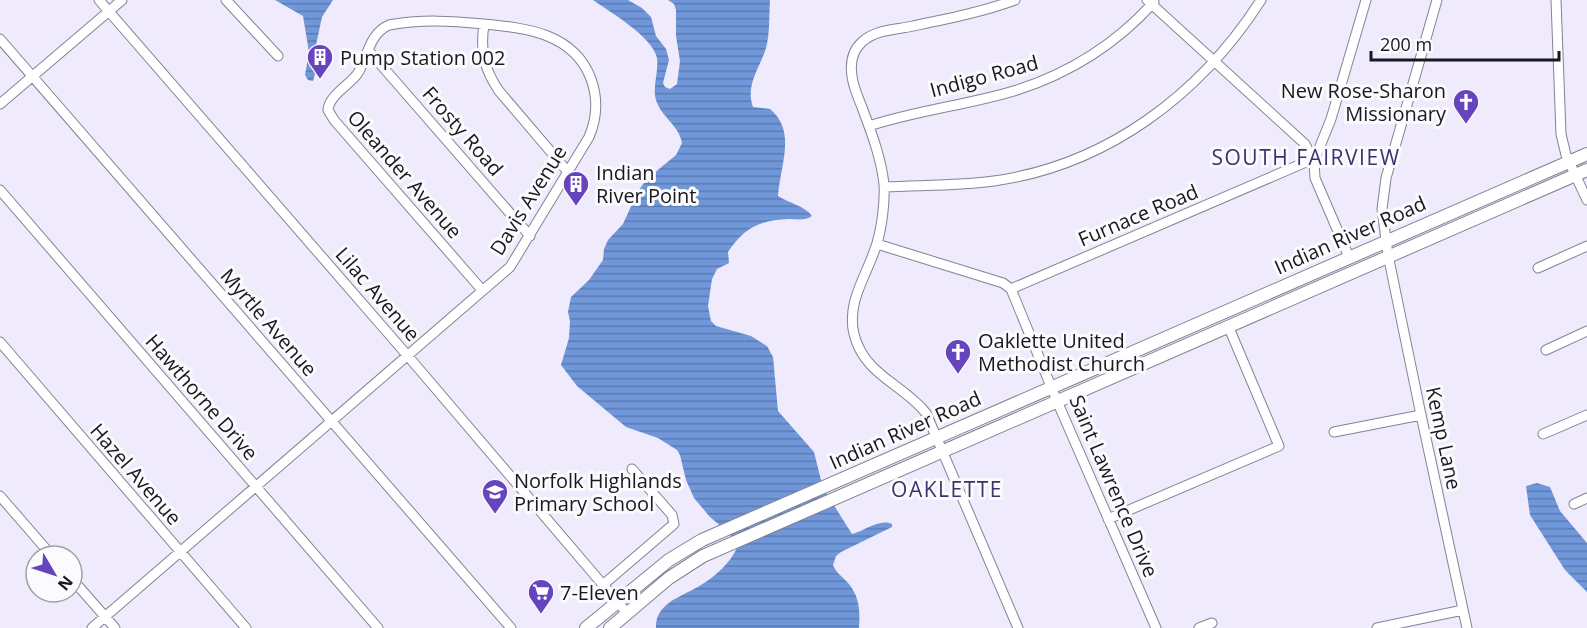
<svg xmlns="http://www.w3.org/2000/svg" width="1587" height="628" viewBox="0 0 1587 628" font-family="'Open Sans',sans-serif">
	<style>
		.water { fill: url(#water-rules) }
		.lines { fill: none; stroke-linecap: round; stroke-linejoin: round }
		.minor-casing { stroke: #868292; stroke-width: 11 }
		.major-casing { stroke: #868292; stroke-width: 14 }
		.minor { stroke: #fff; stroke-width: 9 }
		.major { stroke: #fff; stroke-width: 12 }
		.labels { text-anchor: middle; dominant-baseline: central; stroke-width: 6; stroke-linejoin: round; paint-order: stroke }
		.poi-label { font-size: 20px; fill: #1a181f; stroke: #fbfafd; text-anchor: start }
		.street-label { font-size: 20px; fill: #1a181f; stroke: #fbfafd }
		.neighbourhood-label { font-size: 21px; letter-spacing: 1.5px; fill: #3e316d; stroke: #fbfafd }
	</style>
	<defs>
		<pattern id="water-rules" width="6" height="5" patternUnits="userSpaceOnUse" patternTransform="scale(1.5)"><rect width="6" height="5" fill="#7097da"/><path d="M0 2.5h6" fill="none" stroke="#5b7ab0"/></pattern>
	</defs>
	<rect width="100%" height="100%" fill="#efeafc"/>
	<path class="water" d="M275,0H333L322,17L316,45L317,67L313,81L308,80L305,75L309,52L303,16Z
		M593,0H628L642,8L651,17L656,36L666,49L669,60L663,83L665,87L670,89L677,84L680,61L676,36V10L674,4L668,0H770C769,15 770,34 766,48C760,68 745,85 753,107L770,109C797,131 780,166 778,196C789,203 805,206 812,216C805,221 797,219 789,219C760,220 744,228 728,252L729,263L717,269L712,279L708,306L711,321L716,326L751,336L767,346L773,357L778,411L814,452L823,488L852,534C865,531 879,518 892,524V527L841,552L836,556L833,565C836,573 843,577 848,583C860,597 860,611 859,628H656C655,602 684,596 701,585C717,575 729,564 737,548L730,534L710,517L694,498L686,480L680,455L677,450L658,438L626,427L577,386L561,365L569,338L570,321L568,312L571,297L589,280L603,260L604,249L608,240L623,224L638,191L647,179L676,155L682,143C679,125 661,117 656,100C652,87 659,72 657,58C653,37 610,12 593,0Z
		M1537,483L1550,487L1560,511L1587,543V592L1565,570L1530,515L1526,486Z"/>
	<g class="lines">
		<g class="minor-casing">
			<path id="minor" d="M99,0L407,355L627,613
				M226,0L278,56
				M1015,0C982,12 947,19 913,26C896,30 876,29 862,42C852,51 850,63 852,76C853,87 859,99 863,110C872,134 881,158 884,184C885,202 882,226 877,243C868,274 846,301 854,334C864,375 903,384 926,413L1018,628
				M1437,0L1386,178L1382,209L1388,255L1421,415L1467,628
				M1556,0L1561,134L1566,155L1587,200
				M484,24C480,51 484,69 499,91L568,172
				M0,39L511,628
				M368,50L530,236
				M0,104L122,0
				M869,126C918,110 968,105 1017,90C1070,73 1117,43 1154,2
				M884,187C920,185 958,186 994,181C1107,165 1200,95 1261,0
				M0,190L378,628
				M877,244L1003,283L1011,289L1057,401L1156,628
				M1349,257L1315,178L1314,161L1331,119L1366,0
				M1538,268L1587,246
				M1011,289L1306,162L1314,161L1305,144L1147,0
				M0,342L246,628
				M1546,350L1587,331
				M1334,432L1421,415
				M1543,434L1587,415
				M0,496L52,556
				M1574,504L1587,498
				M1108,519L1279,446L1229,328
				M72,579L115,628
				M604,584L674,524L672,515L632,469
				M92,628L510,267L589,137C597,118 598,98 591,79C574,33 526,28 484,24C452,21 422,19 389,25C369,34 368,56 358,73C350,85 329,95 328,110L334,120L482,290
				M1199,628L1212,623
				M1377,628L1463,610"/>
		</g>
		<g class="major-casing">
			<path id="major" d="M586,628L669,560L702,540L1587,154
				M610,628L669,578L703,556L1587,170"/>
		</g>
		<use href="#minor" class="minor"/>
		<use href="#major" class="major"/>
	</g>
	<defs>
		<g id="building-pin" transform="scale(1.35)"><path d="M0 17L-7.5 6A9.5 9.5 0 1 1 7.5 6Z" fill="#6544bd" stroke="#fbfafd"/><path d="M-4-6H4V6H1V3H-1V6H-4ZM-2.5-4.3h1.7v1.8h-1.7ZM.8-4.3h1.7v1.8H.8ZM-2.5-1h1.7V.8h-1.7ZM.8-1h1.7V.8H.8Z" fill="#fff"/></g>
		<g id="church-pin" transform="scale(1.35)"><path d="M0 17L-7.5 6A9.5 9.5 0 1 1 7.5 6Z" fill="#6544bd" stroke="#fbfafd"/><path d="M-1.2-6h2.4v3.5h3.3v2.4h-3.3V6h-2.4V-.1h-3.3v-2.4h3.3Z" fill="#fff"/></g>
		<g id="school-pin" transform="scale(1.35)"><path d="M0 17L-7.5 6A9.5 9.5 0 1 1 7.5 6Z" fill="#6544bd" stroke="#fbfafd"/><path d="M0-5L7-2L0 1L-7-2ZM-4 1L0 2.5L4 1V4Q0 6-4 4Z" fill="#fff"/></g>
		<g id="supermarket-pin" transform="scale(1.35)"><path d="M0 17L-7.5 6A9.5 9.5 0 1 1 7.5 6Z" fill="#6544bd" stroke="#fbfafd"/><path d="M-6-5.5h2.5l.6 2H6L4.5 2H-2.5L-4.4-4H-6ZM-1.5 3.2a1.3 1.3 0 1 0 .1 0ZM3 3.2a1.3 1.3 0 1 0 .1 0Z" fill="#fff"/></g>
	</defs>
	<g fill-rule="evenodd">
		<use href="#building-pin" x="320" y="57"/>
		<use href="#church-pin" x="1466" y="102"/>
		<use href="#building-pin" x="576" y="184"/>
		<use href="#church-pin" x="958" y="352"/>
		<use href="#school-pin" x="495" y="492"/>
		<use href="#supermarket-pin" x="541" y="592"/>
	</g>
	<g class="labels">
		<g class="poi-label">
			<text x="340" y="57">Pump Station 002</text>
			<text x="1446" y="90" text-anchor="end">New Rose-Sharon<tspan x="1446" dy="23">Missionary</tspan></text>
			<text x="596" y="172">Indian<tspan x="596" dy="23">River Point</tspan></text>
			<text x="978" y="340">Oaklette United<tspan x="978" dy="23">Methodist Church</tspan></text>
			<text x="514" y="480">Norfolk Highlands<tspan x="514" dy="23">Primary School</tspan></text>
			<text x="560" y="592">7-Eleven</text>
		</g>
		<g class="street-label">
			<text transform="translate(984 76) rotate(-15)">Indigo Road</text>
			<text transform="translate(463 131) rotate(49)">Frosty Road</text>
			<text transform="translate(405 174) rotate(49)">Oleander Avenue</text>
			<text transform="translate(528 200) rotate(-58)">Davis Avenue</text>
			<text transform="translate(1138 215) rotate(-23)">Furnace Road</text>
			<text transform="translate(1350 235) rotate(-24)">Indian River Road</text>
			<text transform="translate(378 294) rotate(49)">Lilac Avenue</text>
			<text transform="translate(269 322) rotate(49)">Myrtle Avenue</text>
			<text transform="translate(202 397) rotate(49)">Hawthorne Drive</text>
			<text transform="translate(905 430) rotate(-24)">Indian River Road</text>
			<text transform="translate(1444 438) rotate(78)">Kemp Lane</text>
			<text transform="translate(136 474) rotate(49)">Hazel Avenue</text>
			<text transform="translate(1114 486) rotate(67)">Saint Lawrence Drive</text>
		</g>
		<g class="neighbourhood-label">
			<text x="1306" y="157">SOUTH FAIRVIEW</text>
			<text x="947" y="489">OAKLETTE</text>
		</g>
	</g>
	<g transform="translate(54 574) rotate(129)"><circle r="28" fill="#fbfafd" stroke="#a1a0a4" stroke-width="1.5"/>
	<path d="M0-4.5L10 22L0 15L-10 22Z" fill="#6544bd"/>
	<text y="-9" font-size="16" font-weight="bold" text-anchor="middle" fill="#1a181f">N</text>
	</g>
	<path d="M1371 51v9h188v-9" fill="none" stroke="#1a181f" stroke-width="3"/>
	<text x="1380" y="51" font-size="18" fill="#1a181f" stroke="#fbfafd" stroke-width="4.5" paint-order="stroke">200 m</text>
</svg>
